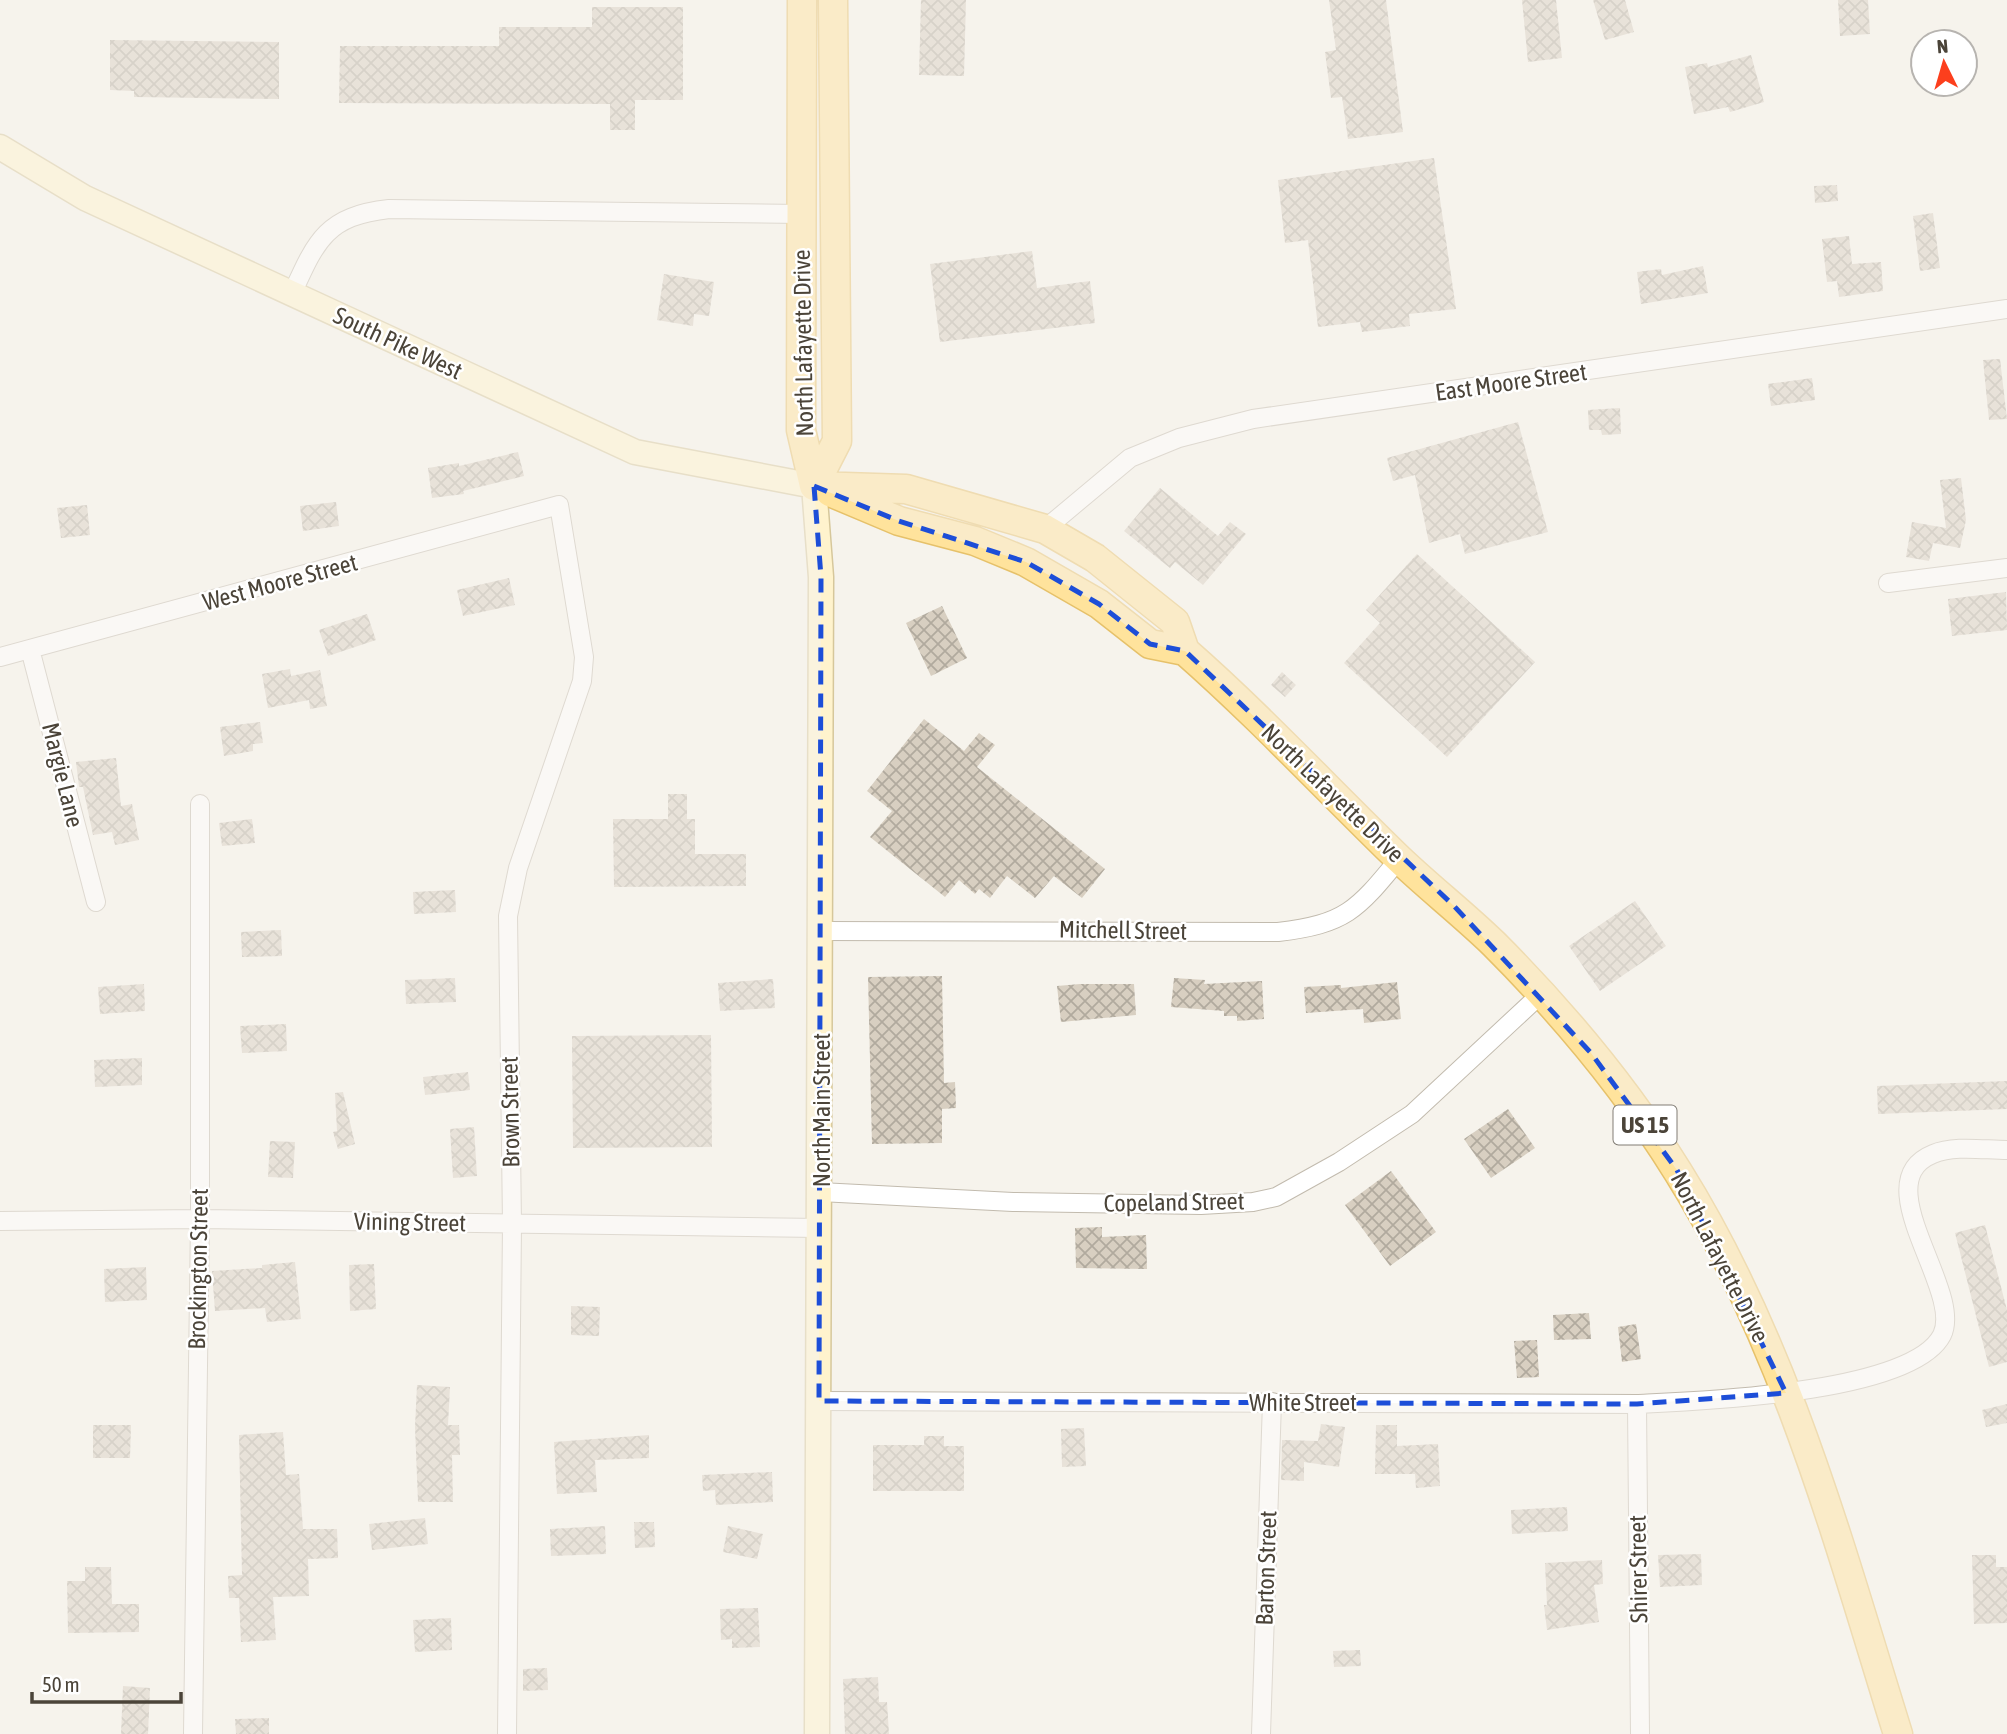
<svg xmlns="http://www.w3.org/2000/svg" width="2007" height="1734" viewBox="0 0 2007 1734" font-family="'Asap Condensed',sans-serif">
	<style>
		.building { fill: url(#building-cross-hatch) }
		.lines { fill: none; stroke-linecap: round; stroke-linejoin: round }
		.street-casing { stroke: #c2bbae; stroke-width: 20 }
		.secondary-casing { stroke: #d6c79b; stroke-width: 27 }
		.primary-casing { stroke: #e6c16a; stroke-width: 31 }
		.street { stroke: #fff; stroke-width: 18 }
		.secondary { stroke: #fff3cd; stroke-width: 24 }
		.primary { stroke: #ffe39c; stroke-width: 28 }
		.marked { fill: none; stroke: #1d4ed8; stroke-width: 5; stroke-dasharray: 14 9; stroke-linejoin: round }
		.labels { text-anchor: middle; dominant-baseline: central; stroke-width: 5; stroke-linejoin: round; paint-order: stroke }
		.shield { fill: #fff; stroke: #817c74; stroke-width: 2 }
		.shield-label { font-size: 23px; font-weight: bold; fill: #4b4439 }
		.street-label { font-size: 24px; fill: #4b4439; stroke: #fff }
	</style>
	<defs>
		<pattern id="building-cross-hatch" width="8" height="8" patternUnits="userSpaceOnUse" patternTransform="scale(1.75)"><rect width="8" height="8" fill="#d8cfc1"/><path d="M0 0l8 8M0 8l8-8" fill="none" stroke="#b1aa9e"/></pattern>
	</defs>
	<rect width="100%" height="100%" fill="#f6f3ec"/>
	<path class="building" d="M921,0H966L964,76L919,75Z
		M1329,0H1386L1403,132L1348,139L1342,97L1331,98L1325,52L1336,50Z
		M1522,0H1556L1562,58L1528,62Z
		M1593,0H1625L1634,32L1605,40Z
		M1838,0H1868L1870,34L1840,36Z
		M592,7H683V100H635V130H610V104L339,103L340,46H499V27H592Z
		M110,40L279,42V99L134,97V91L110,90Z
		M1751,55L1764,102L1730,112L1728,107L1694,114L1685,67L1707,63L1708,67Z
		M1434,158L1456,309L1409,314L1410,326L1362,332L1360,322L1318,327L1308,240L1285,243L1278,180Z
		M1837,185L1838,201L1815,203L1814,186Z
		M1933,213L1940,268L1920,271L1913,216Z
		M1849,236L1852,264L1881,262L1883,291L1839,297L1837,281L1827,282L1822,239Z
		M1032,251L1037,288L1090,281L1095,323L940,342L930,264Z
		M1703,266L1708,293L1641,304L1637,272L1661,269L1662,275Z
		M664,274L714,282L709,316L694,314L693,326L657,320Z
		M2000,359L2007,419L1989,420L1983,360Z
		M1812,378L1815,400L1771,406L1768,384Z
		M1620,408L1621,434L1602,435L1601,430H1589L1588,410Z
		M1518,422L1548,532L1465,554L1460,534L1429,543L1415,475L1393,481L1387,458Z
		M518,452L524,476L463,491L464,494L432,498L428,468L459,463V466Z
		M1961,478L1966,520L1960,548L1933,543L1929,561L1906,557L1912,522L1946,528L1940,480Z
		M1160,488L1218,536L1230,522L1246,534L1203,585L1175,562L1170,568L1124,531Z
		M336,502L339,526L303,531L300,506Z
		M87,505L90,535L61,538L57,508Z
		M1417,554L1535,662L1447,757L1344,663L1380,623L1366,610Z
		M509,578L515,605L463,616L457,590Z
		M2006,592L2007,630L1952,636L1948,599Z
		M942,606L967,658L931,676L906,623Z
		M367,614L376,640L328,656L319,630Z
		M290,669L291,676L320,670L327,706L310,709L309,700L268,708L262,674Z
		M1282,672L1296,685L1285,697L1271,685Z
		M924,719L964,751L979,733L995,745L977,767L1105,869L1082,898L1054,876L1035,898L1007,876L990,898L979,889L975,894L959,880L945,897L870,837L892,811L867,791Z
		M260,722L263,743L253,744V751L224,756L220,727Z
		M116,758L121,806L132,804L139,840L115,845L112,832L93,835L83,787H79L76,762Z
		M668,794H687V819H695V854H746V886L614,887L613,819H668Z
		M252,819L255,843L222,846L219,823Z
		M455,890L456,912L414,914L413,892Z
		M1635,901L1666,946L1600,991L1569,946Z
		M281,930L282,956L242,957L241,932Z
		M942,976L944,1083L955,1082L956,1108L942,1109V1143L872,1144L868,977Z
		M455,978L456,1002L406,1004L405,980Z
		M1174,978L1205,980L1204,984L1262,981L1264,1019L1237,1021V1016H1224V1011L1171,1007Z
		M773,979L775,1008L720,1011L718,983Z
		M1397,982L1401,1019L1364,1023L1363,1009L1306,1013L1304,987L1341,985V988Z
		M144,984L145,1011L100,1014L98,987Z
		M1080,984H1134L1136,1015L1061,1022L1057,986Z
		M286,1024L287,1051L242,1053L240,1026Z
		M711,1035L712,1147L573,1148L572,1036Z
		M142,1058V1085L95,1087L94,1060Z
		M468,1072L470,1090L425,1095L423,1077Z
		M2007,1081V1109L1878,1114L1877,1086Z
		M343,1092L355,1144L338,1149L333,1132L337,1131L335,1093Z
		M1508,1109L1535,1148L1491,1178L1464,1139Z
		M474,1127L477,1176L453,1178L450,1129Z
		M270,1141L295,1142L293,1178L268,1177Z
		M1391,1171L1436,1232L1390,1266L1345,1205Z
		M1985,1225L2007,1310V1362L1989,1367L1955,1233Z
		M1102,1227V1237L1146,1235L1147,1269L1076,1268L1075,1228Z
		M295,1262L301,1319L267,1322L265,1308L215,1311L212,1271L262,1268V1265Z
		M374,1264L376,1309L350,1311L349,1265Z
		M146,1267L147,1300L105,1302L104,1269Z
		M571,1306L600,1307L599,1336L571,1335Z
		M1589,1313L1591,1339L1554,1340L1553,1315Z
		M1636,1324L1641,1359L1622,1362L1618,1327Z
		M1537,1340L1539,1377L1517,1378L1514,1341Z
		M417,1385L450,1387L448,1425H459L460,1455H452L453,1502H418L415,1427Z
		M2007,1404V1423L1986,1427L1982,1410Z
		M1321,1424L1345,1427L1339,1467L1304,1462V1481L1281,1480L1282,1440L1318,1441Z
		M93,1425H131L130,1458H93Z
		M1376,1425H1397V1446L1438,1444L1440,1486L1416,1488L1415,1474H1375Z
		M1084,1428L1086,1466L1062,1467L1061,1429Z
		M283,1432L286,1475L299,1474L303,1529H337L338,1558L308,1559L309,1596L273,1597L276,1640L241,1642L239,1598H229L228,1576L242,1575L239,1435Z
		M649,1435V1458L595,1460L597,1492L557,1494L554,1442Z
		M924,1436H944V1446H964V1491H873V1445H924Z
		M772,1472L773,1502L716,1505L715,1490L703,1491L702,1475Z
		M1567,1507L1568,1531L1512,1534L1511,1510Z
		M425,1518L428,1544L372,1550L369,1524Z
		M634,1522H654L655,1547L635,1548Z
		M605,1526L606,1554L551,1556L550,1529Z
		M728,1526L763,1534L757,1559L723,1552Z
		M1701,1554L1702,1585L1660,1587L1658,1555Z
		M1972,1555H1996V1567H2007V1623L1974,1624Z
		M1602,1560L1603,1584L1594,1585L1599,1622L1547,1630L1544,1605H1547L1545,1563Z
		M85,1567H111L112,1604H139V1632L68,1633L67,1581H85Z
		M758,1608L760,1647L732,1648V1639L721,1640L720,1609Z
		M451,1618L452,1650L415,1652L413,1620Z
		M1360,1650L1361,1666L1334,1667L1333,1651Z
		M547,1668L548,1690L523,1691V1669Z
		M878,1677L879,1702H887L889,1734H845L843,1679Z
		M123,1686L150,1688L148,1734H121Z
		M269,1718V1734H236L235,1719Z"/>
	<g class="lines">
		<g class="street-casing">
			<path id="street" d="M292,294C316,241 326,216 389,209L802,214
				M1045,529L1130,458L1179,438L1253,419L2007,309
				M1888,583L2007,568
				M30,649L96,902
				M0,657L559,505L584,657L582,681L518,868L508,916L512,1224L507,1734
				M821,931L1278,932C1346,924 1357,910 1399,859
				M820,1192L1013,1202L1201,1205L1253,1202L1276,1197L1339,1162L1412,1114L1541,994
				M0,1221L200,1219L820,1228
				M819,1401L1637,1404C1697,1401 1912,1394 1942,1335C1964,1290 1864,1182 1933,1154C1954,1145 1984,1150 2007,1150
				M1637,1404L1640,1734
				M193,1734L200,1219V804
				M1261,1734L1272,1402"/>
		</g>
		<g class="secondary-casing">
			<path id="secondary" d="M0,147L85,198L635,452L814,486L821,577L817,1734"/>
		</g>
		<g class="primary-casing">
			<path id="primary" d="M802,0L801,430L814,486
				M814,486L906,489L1045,529L1095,558L1175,622L1185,651C1258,715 1325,787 1395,855C1427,886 1462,913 1494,944C1562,1012 1627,1090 1678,1172C1786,1345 1838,1541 1898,1734
				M814,486L837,441L833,0
				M830,492L899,521L975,541L1026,562L1099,604L1150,644L1185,651"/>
		</g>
		<use href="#street" class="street"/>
		<use href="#secondary" class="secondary"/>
		<use href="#primary" class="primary"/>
	</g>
	<path d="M0 0H2007V1734H0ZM814,486L899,521L1026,562L1099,604L1150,644L1185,651L1454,906L1591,1053L1677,1170L1786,1393L1637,1404L819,1401L821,577Z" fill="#f6f3ec" fill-opacity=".55" fill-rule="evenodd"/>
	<path class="marked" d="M814,486L899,521L1026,562L1099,604L1150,644L1185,651L1454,906L1591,1053L1677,1170L1786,1393L1637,1404L819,1401L821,577Z"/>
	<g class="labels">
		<rect class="shield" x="1613.5" y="1105.5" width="63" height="39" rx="5"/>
		<g class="shield-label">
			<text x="1645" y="1125">US 15</text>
		</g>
		<g class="street-label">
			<text transform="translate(398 343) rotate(25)">South Pike West</text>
			<text transform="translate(803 343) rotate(-91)">North Lafayette Drive</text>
			<text transform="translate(1511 382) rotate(-8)">East Moore Street</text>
			<text transform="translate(280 582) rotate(-15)">West Moore Street</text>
			<text transform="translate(63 775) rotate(76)">Margie Lane</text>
			<text transform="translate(1333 793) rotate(44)">North Lafayette Drive</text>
			<text transform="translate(1123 930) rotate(1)">Mitchell Street</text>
			<text transform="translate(821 1110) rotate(-90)">North Main Street</text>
			<text transform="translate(510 1112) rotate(-91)">Brown Street</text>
			<text transform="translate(1174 1202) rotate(-1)">Copeland Street</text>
			<text transform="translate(410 1222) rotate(1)">Vining Street</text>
			<text transform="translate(1720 1257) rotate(63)">North Lafayette Drive</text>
			<text transform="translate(198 1269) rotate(-89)">Brockington Street</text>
			<text x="1303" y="1402">White Street</text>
			<text transform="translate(1266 1568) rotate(-88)">Barton Street</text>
			<text transform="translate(1638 1569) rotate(-91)">Shirer Street</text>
		</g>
	</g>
	<g transform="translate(1944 63) rotate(355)"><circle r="33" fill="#ffffff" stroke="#b7b4b0" stroke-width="2"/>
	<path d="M0-5L12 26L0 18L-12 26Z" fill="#fc3f1d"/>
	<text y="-10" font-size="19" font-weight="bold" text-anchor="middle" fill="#4b4439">N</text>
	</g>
	<path d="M32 1692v10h149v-10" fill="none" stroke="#4b4439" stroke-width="3.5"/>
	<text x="42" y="1692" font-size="21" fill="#4b4439" stroke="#ffffff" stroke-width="5" paint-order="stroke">50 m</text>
</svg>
